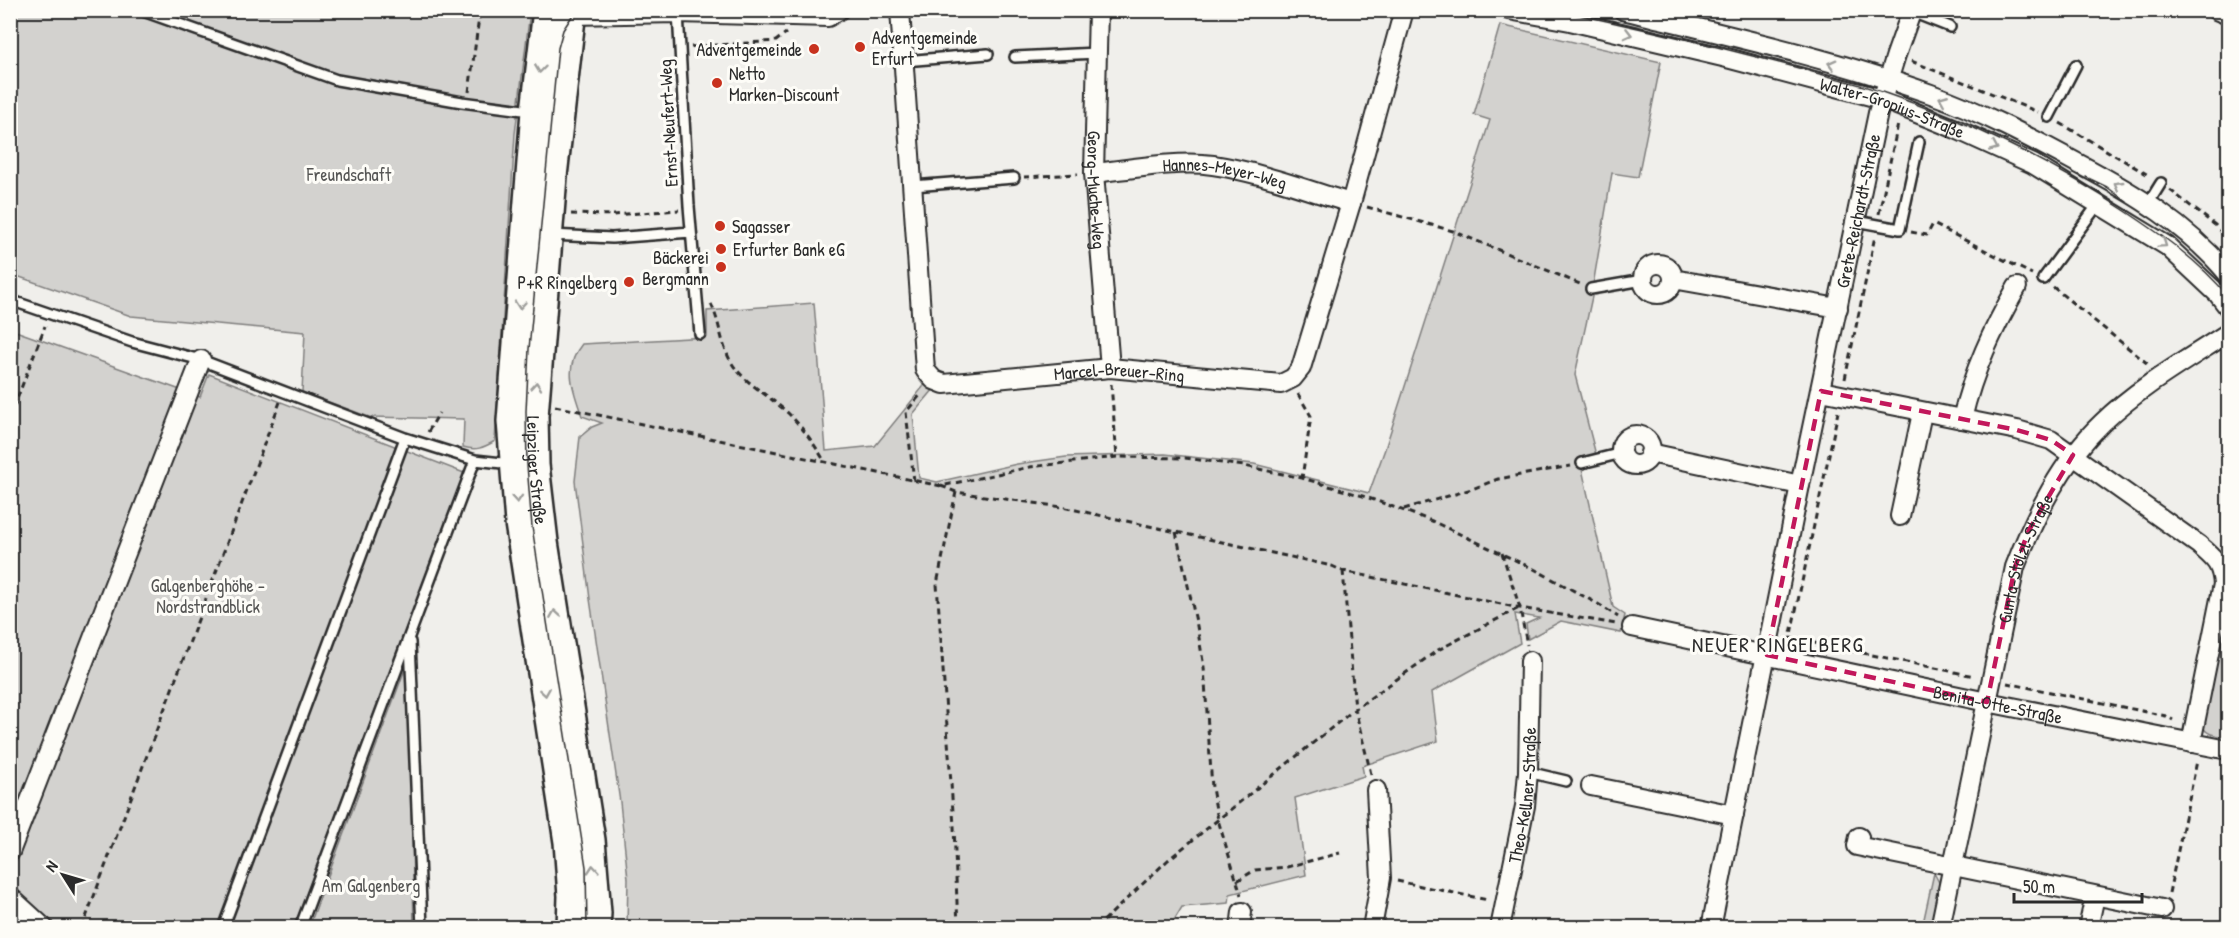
<svg xmlns="http://www.w3.org/2000/svg" width="2239" height="938" viewBox="0 0 2239 938" font-family="'Patrick Hand',sans-serif">
	<style>
		.green { fill: #d3d2cf; stroke: #7f7e7d; stroke-width: 1.5 }
		.lines { fill: none; stroke-linecap: round; stroke-linejoin: round }
		.service-casing { stroke: #2b2b2b; stroke-width: 14 }
		.minor-casing { stroke: #2b2b2b; stroke-width: 22 }
		.secondary-casing { stroke: #2b2b2b; stroke-width: 32 }
		.path { stroke: #2b2b2b; stroke-width: 3; stroke-dasharray: 6 4.5; stroke-linecap: butt }
		.service { stroke: #fdfcf7; stroke-width: 9 }
		.minor { stroke: #fdfcf7; stroke-width: 18 }
		.secondary { stroke: #fdfcf7; stroke-width: 27 }
		.tram { stroke: #2b2b2b; stroke-width: 1.5 }
		.oneway { stroke: #9e9e9b }
		.marked { fill: none; stroke: #c2185b; stroke-width: 4.5; stroke-dasharray: 12 8; stroke-linejoin: round }
		.poi-dot { fill: #c8321e; stroke: #fdfcf7; stroke-width: 2 }
		.labels { text-anchor: middle; dominant-baseline: central; stroke-width: 6; stroke-linejoin: round; paint-order: stroke }
		.poi-label { font-size: 18px; fill: #2b2b2b; stroke: #fdfcf7; text-anchor: start }
		.street-label { font-size: 18px; fill: #2b2b2b; stroke: #fdfcf7 }
		.park-label { font-size: 18px; fill: #555554; stroke: #fdfcf7 }
		.quarter-label { font-size: 21px; letter-spacing: 1.5px; fill: #2b2b2b; stroke: #fdfcf7 }
	</style>
	<rect width="100%" height="100%" fill="#f0efeb"/>
	<filter id="ink" filterUnits="userSpaceOnUse"><feTurbulence type="fractalNoise" baseFrequency=".0167" numOctaves="2"/><feDisplacementMap in="SourceGraphic" scale="12" xChannelSelector="R" yChannelSelector="G"/><feConvolveMatrix kernelMatrix="1 2 1 2 8 2 1 2 1" color-interpolation-filters="sRGB"/></filter>
	<g filter="url(#ink)">
		<path class="green" d="M11,11H530L515,134L495,441C483,448 476,451 463,447L464,419L369,417L302,392L305,332L131,316L11,274Z
			M1500,25L1661,62L1638,177L1612,173L1593,285V292L1575,375L1596,455L1580,460L1613,607L1625,615L1621,633L1561,621L1528,639L1526,624L1539,618L1515,614L1520,643L1432,692L1438,741L1362,766L1364,776L1295,798L1306,875L1230,894L1229,903L1182,907L1170,927H627L628,879L620,802L590,599L575,481L580,437L592,427L602,423L582,416C573,390 563,367 582,344L707,337V311L814,303L826,451L875,446L927,382L934,389L913,414L919,478L937,482L1017,464L1066,457L1165,454L1254,464L1369,493L1385,449L1490,120L1474,115Z
			M10,329L200,397L209,374L464,473L294,927H11Z
			M2228,590V738C2217,735 2205,736 2201,723Z
			M408,661L414,927H309Z
			M1934,873L1941,886L1933,927L1922,928Z"/>
		<g class="lines">
			<g class="service-casing">
				<path id="service" d="M140,10L337,80L462,102L531,111
					M1912,12L1950,27
					M678,13L689,206L700,334
					M1015,57L1097,53
					M904,61L988,54
					M2049,117L2076,65
					M913,186L1014,178
					M2148,204L2161,183
					M1856,221L1900,229L1919,142
					M551,235L612,238L691,232
					M2043,279L2099,203
					M1591,289L1643,280
					M10,300L132,342L201,360L405,438L475,460L511,464
					M1582,463L1622,453
					M410,642L422,928
					M1528,772L1566,781
					M223,928L405,438
					M300,928L475,460"/>
			</g>
			<g class="minor-casing">
				<g id="minor">
					<path d="M565,10L571,15L678,13L828,17L839,10"/>
					<path id="s1" d="M900,10L925,370L934,380L944,384L1110,368L1281,384L1293,378L1301,368L1351,203L1404,10"/>
					<path id="s2" d="M1098,10L1094,173L1110,368"/>
					<path id="s3" d="M1509,10L1570,21L1727,58L1882,99L1956,129L2033,164L2167,246L2218,294L2228,307"/>
					<path d="M1623,10C1726,35 1831,58 1931,94C1982,112 2031,138 2079,164C2134,193 2188,226 2228,274"/>
					<path d="M2216,10L2228,15"/>
					<path id="s4" d="M1094,173C1130,169 1178,160 1213,165C1260,172 1306,190 1351,203"/>
					<circle cx="1658" cy="279" r="15"/>
					<path d="M1673,279L1838,308"/>
					<path d="M1821,391L2017,430L2051,440L2199,545C2214,559 2221,562 2223,584L2191,743"/>
					<path d="M1962,419C1973,371 1993,329 2017,287"/>
					<circle cx="1636" cy="450" r="15"/>
					<path d="M1650,453L1800,485"/>
					<path d="M1900,516L1922,413"/>
					<path id="s5" d="M1632,627L1987,702L2228,750"/>
					<path d="M1591,786L1734,815"/>
					<path d="M1859,837L1857,846L2162,909"/>
					<path d="M10,852L201,360"/>
					<path d="M10,897L44,928"/>
					<path d="M1240,928L1242,912"/>
					<path d="M1372,928L1381,878L1376,790"/>
					<path id="s6" d="M1500,928L1525,806L1528,772L1530,661"/>
					<path id="s7" d="M1711,928L1800,485L1878,113L1896,55L1912,10"/>
					<path id="s8" d="M1940,928L2015,567C2035,515 2061,462 2102,423C2139,387 2185,361 2228,333"/>
					<path d="M2088,928L2095,896"/>
				</g>
			</g>
			<g class="secondary-casing">
				<g id="secondary">
					<path d="M547,10L535,111L511,421L519,523L568,842L572,896L571,928"/>
					<path id="s9" d="M572,10L553,176L534,416L535,465L544,542L591,840L597,913L596,928"/>
				</g>
			</g>
			<path class="path" d="M1458,10L1494,16
				M1735,10L1742,16
				M691,47L776,41L786,33
				M1911,61L2038,112
				M469,92L480,10
				M2060,123L2150,176
				M1024,177L1078,174
				M2170,190L2215,225L2228,239
				M1367,207L1453,231L1580,284
				M571,214L614,215L679,210
				M1879,214L1898,124
				M1911,232L1927,235L1933,224L2032,274
				M2053,287L2148,364
				M711,304C721,324 721,351 736,369C750,386 772,398 789,414C803,428 815,445 825,462
				M1845,379L1875,236
				M1111,384L1117,457
				M1298,394L1311,416L1302,478
				M555,406L941,486L1030,467L1117,457L1185,458L1244,466L1302,478L1366,497L1432,521L1534,569L1598,604L1618,617
				M10,417L45,326
				M428,432L439,413
				M914,481L906,412L922,393
				M941,486L956,492L1062,507L1332,566L1343,571L1520,608L1616,624
				M956,492L937,584L954,826L958,928
				M1404,509L1472,489L1498,479L1571,466
				M1176,532L1197,626L1204,667L1212,788L1218,820L1241,895
				M1502,553L1520,608L1527,645
				M1343,571L1355,709L1371,774
				M1790,638L1974,676
				M1789,643L1838,412
				M2007,683L2166,716L2173,720
				M1237,881L1255,870L1287,867L1340,853
				M1397,881L1488,900
				M2169,893L2197,761
				M82,928L280,402
				M1096,928L1168,860L1355,709L1438,650L1519,608"/>
			<use href="#service" class="service"/>
			<use href="#minor" class="minor"/>
			<use href="#secondary" class="secondary"/>
			<path class="tram" d="M576,10L563,30L558,48L529,349L526,411L527,465L532,527L586,867L587,928
				M1555,10C1638,27 1720,47 1802,69C1829,77 1858,83 1885,93C1967,121 2052,162 2124,210C2162,235 2199,261 2228,296
				M2086,177L2107,187L2127,202"/>
		</g>
		<defs><path id="oneway-chevron" d="M-2-3.5L2.5 0L-2 3.5" fill="none" stroke-width="1.6" stroke-linecap="round" stroke-linejoin="round" transform="scale(1.5)"/></defs>
		<g class="oneway">
			<use href="#oneway-chevron" transform="translate(1628 34) rotate(14)"/>
			<use href="#oneway-chevron" transform="translate(1832 64) rotate(-165)"/>
			<use href="#oneway-chevron" transform="translate(540 69) rotate(97)"/>
			<use href="#oneway-chevron" transform="translate(1943 99) rotate(-158)"/>
			<use href="#oneway-chevron" transform="translate(1994 147) rotate(24)"/>
			<use href="#oneway-chevron" transform="translate(2118 185) rotate(-149)"/>
			<use href="#oneway-chevron" transform="translate(2163 244) rotate(35)"/>
			<use href="#oneway-chevron" transform="translate(520 305) rotate(95)"/>
			<use href="#oneway-chevron" transform="translate(536 386) rotate(-85)"/>
			<use href="#oneway-chevron" transform="translate(517 499) rotate(86)"/>
			<use href="#oneway-chevron" transform="translate(555 614) rotate(-99)"/>
			<use href="#oneway-chevron" transform="translate(545 692) rotate(81)"/>
			<use href="#oneway-chevron" transform="translate(593 869) rotate(-95)"/>
		</g>
	</g>
	<path class="marked" d="M1821,391L2017,430L2051,440L2073,455L2029,530L2015,567L1987,702L1767,655Z"/>
	<g class="poi-dot">
		<circle cx="860" cy="47" r="6"/>
		<circle cx="814" cy="49" r="6"/>
		<circle cx="717" cy="83" r="6"/>
		<circle cx="720" cy="226" r="6"/>
		<circle cx="721" cy="249" r="6"/>
		<circle cx="721" cy="267" r="6"/>
		<circle cx="629" cy="282" r="6"/>
	</g>
	<g class="labels">
		<g class="poi-label">
			<text x="872" y="37">Adventgemeinde<tspan x="872" dy="21">Erfurt</tspan></text>
			<text x="802" y="49" text-anchor="end">Adventgemeinde</text>
			<text x="729" y="73">Netto<tspan x="729" dy="21">Marken-Discount</tspan></text>
			<text x="732" y="226">Sagasser</text>
			<text x="733" y="249">Erfurter Bank eG</text>
			<text x="709" y="257" text-anchor="end">Bäckerei<tspan x="709" dy="21">Bergmann</tspan></text>
			<text x="617" y="282" text-anchor="end">P+R Ringelberg</text>
		</g>
		<g class="street-label">
			<text stroke="none"><textPath href="#s3" startOffset="396">Walter-Gropius-Straße</textPath></text>
			<text transform="translate(668 123) rotate(-93)">Ernst-Neufert-Weg</text>
			<text stroke="none"><textPath href="#s4" startOffset="132">Hannes-Meyer-Weg</textPath></text>
			<text stroke="none"><textPath href="#s2" startOffset="180">Georg-Muche-Weg</textPath></text>
			<text stroke="none"><textPath href="#s7" startOffset="732">Grete-Reichardt-Straße</textPath></text>
			<text stroke="none"><textPath href="#s1" startOffset="561">Marcel-Breuer-Ring</textPath></text>
			<text stroke="none"><textPath href="#s9" startOffset="462">Leipziger Straße</textPath></text>
			<text stroke="none"><textPath href="#s8" startOffset="380">Gunta-Stölzl-Straße</textPath></text>
			<text stroke="none"><textPath href="#s5" startOffset="374">Benita-Otte-Straße</textPath></text>
			<text stroke="none"><textPath href="#s6" startOffset="135">Theo-Kellner-Straße</textPath></text>
		</g>
		<g class="park-label">
			<text x="349" y="174">Freundschaft</text>
			<text x="208" y="585">Galgenberghöhe -<tspan x="208" dy="21">Nordstrandblick</tspan></text>
			<text x="371" y="885">Am Galgenberg</text>
		</g>
		<g class="quarter-label">
			<text x="1778" y="644">NEUER RINGELBERG</text>
		</g>
	</g>
	<rect width="2239" height="938" fill="none" stroke="#fdfcf7" stroke-width="36"/>
	<rect x="18" y="18" width="2203" height="902" fill="none" stroke="#2b2b2b" stroke-width="2" filter="url(#ink)"/>
	<g transform="translate(63 875) rotate(307)" stroke="#fdfcf7" stroke-width="4.5" paint-order="stroke">
	<path d="M0-4.5L10 22L0 15L-10 22Z" fill="#2b2b2b"/>
	<text y="-9" font-size="16" font-weight="bold" text-anchor="middle" fill="#2b2b2b">N</text>
	</g>
	<path d="M2014 893v9h128v-9" fill="none" stroke="#2b2b2b" stroke-width="3"/>
	<text x="2023" y="893" font-size="18" fill="#2b2b2b" stroke="#fdfcf7" stroke-width="4.5" paint-order="stroke">50 m</text>
</svg>
